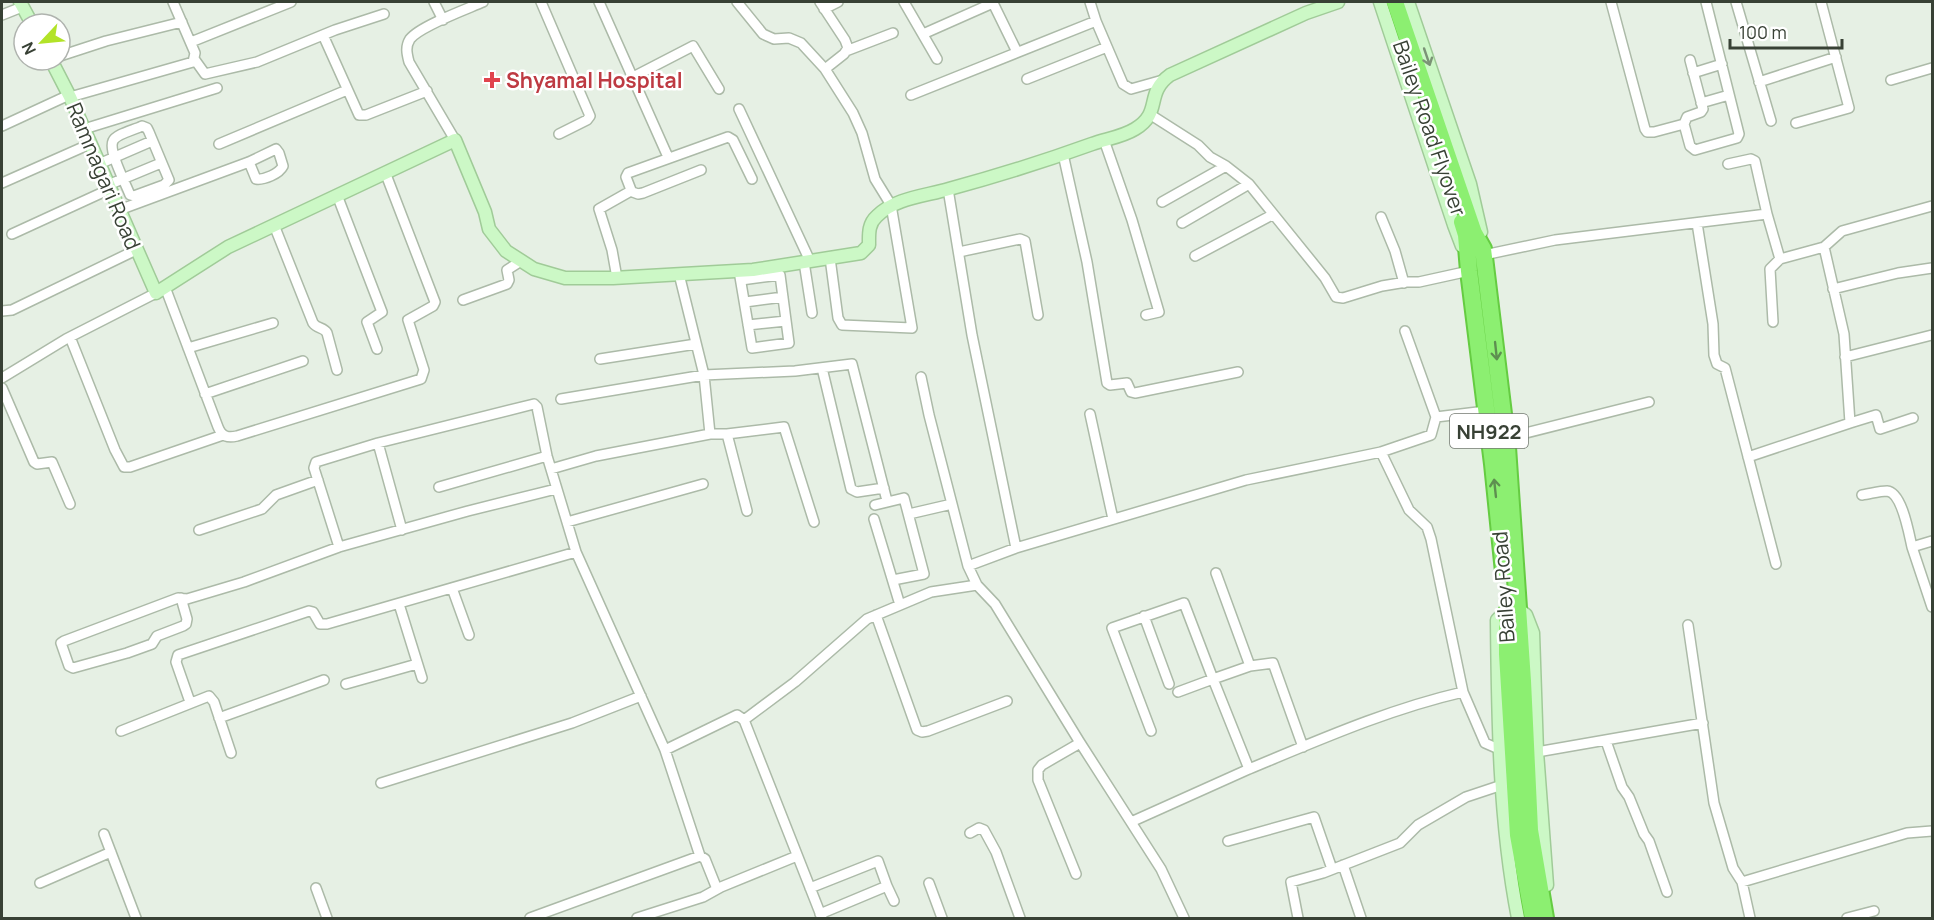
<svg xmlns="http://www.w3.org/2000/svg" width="1934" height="920" viewBox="0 0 1934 920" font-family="Manrope,sans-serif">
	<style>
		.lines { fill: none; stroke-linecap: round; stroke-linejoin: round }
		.street-casing { stroke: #acbaa8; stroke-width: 12 }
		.secondary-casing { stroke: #a0cb98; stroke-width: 15 }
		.highway-casing { stroke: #65cc42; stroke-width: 20 }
		.street { stroke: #fff; stroke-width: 9 }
		.secondary { stroke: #ccf8c6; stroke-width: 12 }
		.highway { stroke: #8cef71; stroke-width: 16 }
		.oneway { stroke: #7b9376 }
		.oneway2 { stroke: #5e8f50 }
		.health-dot { fill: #e0444e; stroke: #fff; stroke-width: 2 }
		.labels { text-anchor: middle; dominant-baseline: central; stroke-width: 5; stroke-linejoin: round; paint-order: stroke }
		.shield { fill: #fff; stroke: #747a72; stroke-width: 1.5 }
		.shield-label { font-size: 20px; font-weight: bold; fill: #384135 }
		.health-label { font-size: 21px; font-weight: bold; fill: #be3a42; stroke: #fff; text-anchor: start }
		.street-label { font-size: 21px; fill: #384135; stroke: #fff }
	</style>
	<rect width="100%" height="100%" fill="#e6f0e4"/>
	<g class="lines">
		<g class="street-casing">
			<path id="street" d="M434,2L443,20
				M541,2L590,116L587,120L559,134
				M599,2L668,157
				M737,2L763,34L774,39L789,38L801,43L825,69L853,113L862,133L875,179L891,205L912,328L842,325L838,318L830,258
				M820,2L845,40L848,48L844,54L825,69
				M904,2L937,59
				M1090,2L1096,21L1123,84L1131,89L1163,80
				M1611,2L1645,129L1647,132H1654L1684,124L1690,146L1695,150L1737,138L1739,134L1706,2
				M1736,2L1771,121
				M993,3L1017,52
				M824,9L838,2
				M2,15L22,7
				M923,34L993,3L992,2
				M323,35L359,115H366L427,91
				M191,42L291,2
				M846,51L893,33
				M60,56L106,41L182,22
				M195,60L205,74L257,62L335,30L384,14
				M1693,73L1722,64
				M633,77L693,46L719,89
				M1027,79L1107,47
				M1891,80L1932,68
				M1759,82L1836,57
				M911,95L1096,21
				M70,97L193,62L195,53L173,2
				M1701,103L1729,95
				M739,109L810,261
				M1151,115L1198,145L1210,157L1226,166L1249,184L1325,278L1336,297L1343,298L1382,286L1406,282H1419L1469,271
				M1796,123L1849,108L1821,2
				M1684,124L1687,117L1701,112L1703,109L1690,60
				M2,126L69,95
				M142,126L147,128L149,132L169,180L164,185L134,196L130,195C126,184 108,151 113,141C116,134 134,130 142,126Z
				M84,129L217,88
				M455,140L409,62C407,54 405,47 410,39C420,26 467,9 483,2
				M1104,140L1132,220L1159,312L1146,315
				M219,144L347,90
				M1063,154L1087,262L1107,383L1110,385L1127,383L1131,392L1135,393L1238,372
				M99,164L152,141
				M1728,164L1751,159L1755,161L1767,214
				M2,183L90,144
				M108,185L161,163
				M948,189L972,335L1016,548L1246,480L1381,452L1431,435L1436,417L1405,331
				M630,191L638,194L643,193L701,170
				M337,195L382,312L367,322L377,349
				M1162,202L1226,166
				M119,210L249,162L276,149L279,153L283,166C279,174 264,180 256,179L249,162
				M1381,217L1395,251L1404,283
				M1182,223L1249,184
				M1697,223L1713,324L1714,355L1717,364L1725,368L1776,564
				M274,225L313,323C317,329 324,327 327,333L337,370
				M12,234L110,189
				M959,252L1020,239L1025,241L1038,315
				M1484,255L1555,240L1767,214L1780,259L1824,247
				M1195,256L1272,215
				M804,262L812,313
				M739,271L752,348L789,343L780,275L741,280
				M617,278L612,250L599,209L629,192L631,190L626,177L628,173L728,137L733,140L752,179
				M165,287L218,427C222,437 228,438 237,436L421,379L424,370L408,320L433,306L435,302L385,172
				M1833,289L1898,273L1932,268
				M463,300L507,284L509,280L507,270L521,261
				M745,302L783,297
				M2,311L12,310L136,250
				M1773,322L1770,269L1780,259
				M748,325L786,321
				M70,337L115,450L124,467H130L223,435
				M188,348L273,323
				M1845,357L1932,335
				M600,359L696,344
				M822,368L851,489L857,492L884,488
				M921,377L929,415L968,566L977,585L995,604L1079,741L1161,869L1184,918
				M2,378L66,339L156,293
				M2,388L34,462L37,464L52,462L70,504
				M205,394L303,361
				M561,399L704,375L679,274
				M1090,414L1113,519
				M1436,417L1486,411
				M1913,418L1880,429L1876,415L1850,423L1844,334L1824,247L1842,231L1932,206
				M710,434L704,375L795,371L852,364L886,497
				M727,434L747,511
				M1506,438L1649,402
				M378,443L402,530
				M1381,452L1409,510L1427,527L1431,539L1463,692L1485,743L1501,750
				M1748,457L1850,423
				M551,469L596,456L710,434H727L784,427L814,522
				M439,487L547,456
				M1862,495C1870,494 1879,491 1887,491C1902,492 1909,534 1912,547
				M875,505L904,498L924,574L893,580
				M909,514L952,504
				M874,519L900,605
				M567,522L703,484
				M199,530L262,509L276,495L318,480
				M1932,541L1912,547L1932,607
				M339,547L314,468L316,462L378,443L534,404L537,407L547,456L576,552L665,750L737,715L744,720L822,918
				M968,566L1016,548
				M452,588L469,635
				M181,598L187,619L186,624L183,626L157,636L152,644L127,653L73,668L69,666L61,643L64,641L178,598L187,599L244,582L339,547L468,511L556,489
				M399,604L422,678
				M876,615L917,730L922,732L928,731L1007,701
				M1144,616L1169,684
				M1688,625L1714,803L1733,868L1742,882L1750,918
				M1250,666L1273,663L1303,747
				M346,684L417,664
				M190,702L176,662L178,655L309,611L313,612L320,624H327L576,552
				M219,718L324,680
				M744,720L795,682L867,619L931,592L977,585
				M121,731L209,696L214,702L231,753
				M1151,731L1112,628L1184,603L1213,679L1250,666L1216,573
				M1606,741L1622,787L1629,797L1644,834L1649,841L1667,892
				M665,750L700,856
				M1537,752L1703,723
				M1249,769C1319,740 1389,709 1463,692
				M381,783L572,723L641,696
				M1131,822L1249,769L1213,679L1178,692
				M970,833L979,828L984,830L996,852L1020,918
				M104,834L136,918
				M1228,841L1314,817L1332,869
				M1343,865L1361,918
				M1076,874L1038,780V770L1042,765L1080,743
				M1742,882L1907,833L1932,831
				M40,883L111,852
				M929,883L942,918
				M887,886L894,901
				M316,888L327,918
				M810,888L878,861L887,886L820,914
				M530,918L700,856L705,859L717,889
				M637,918L703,897L721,887L797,856
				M1298,918L1291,882L1323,873L1400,843L1418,825L1466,797L1502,785
				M1847,918L1874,911"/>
		</g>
		<g class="secondary-casing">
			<path id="secondary" d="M20,2L32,24
				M1380,2L1454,225L1462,246
				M1408,2L1470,184L1481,232
				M51,60L70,97L156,293L228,247L455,140L485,212L489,229L506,251L534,269L565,278H613L753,270L861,253L869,245C869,234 868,224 877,216C895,198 925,196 949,189C997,176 1045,161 1092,144C1106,139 1122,137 1135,129C1163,112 1144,94 1170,75L1306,13L1338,2
				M1508,608L1497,620C1498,720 1499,821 1518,918
				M1517,608L1526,615L1533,633L1537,752L1547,885"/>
		</g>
		<g class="highway-casing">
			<path id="highway" d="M1395,2L1474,233L1483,249L1507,447L1523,681L1530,830L1545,918
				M1462,222L1466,235L1469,271L1493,464L1504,572
				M1507,612V654L1518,835L1533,918"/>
		</g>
		<use href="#street" class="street"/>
		<use href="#secondary" class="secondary"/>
		<use href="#highway" class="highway"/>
	</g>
	<defs><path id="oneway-shaft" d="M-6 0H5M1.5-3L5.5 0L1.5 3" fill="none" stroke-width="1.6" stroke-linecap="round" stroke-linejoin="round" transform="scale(1.5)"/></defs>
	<use class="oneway" href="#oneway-shaft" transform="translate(1427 57) rotate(71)"/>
	<g class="oneway2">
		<use href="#oneway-shaft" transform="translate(1496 351) rotate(84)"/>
		<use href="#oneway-shaft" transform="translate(1495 488) rotate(-96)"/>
	</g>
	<path class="health-dot" d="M489 71h6v6h6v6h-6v6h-6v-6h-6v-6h6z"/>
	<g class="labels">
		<rect class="shield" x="1450" y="414" width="78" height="34" rx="4.5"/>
		<g class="shield-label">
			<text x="1489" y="431">NH922</text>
		</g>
		<g class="health-label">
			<text x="506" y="80">Shyamal Hospital</text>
		</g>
		<g class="street-label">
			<text transform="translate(1430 128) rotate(71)">Bailey Road Flyover</text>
			<text transform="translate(104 176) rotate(67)">Ramnagari Road</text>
			<text transform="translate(1503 587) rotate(-94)">Bailey Road</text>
		</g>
	</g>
	<rect width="1934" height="920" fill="none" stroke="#384135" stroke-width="6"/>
	<g transform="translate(42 42) rotate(244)"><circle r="28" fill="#ffffff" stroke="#afb3ae" stroke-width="1.5"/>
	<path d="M0-4.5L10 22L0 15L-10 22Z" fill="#b2e328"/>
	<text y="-9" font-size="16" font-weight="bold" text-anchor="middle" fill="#384135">N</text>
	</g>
	<path d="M1730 39v9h112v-9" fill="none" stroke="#384135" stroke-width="3"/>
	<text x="1739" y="39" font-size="18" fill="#384135" stroke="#ffffff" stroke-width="4.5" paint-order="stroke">100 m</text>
</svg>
